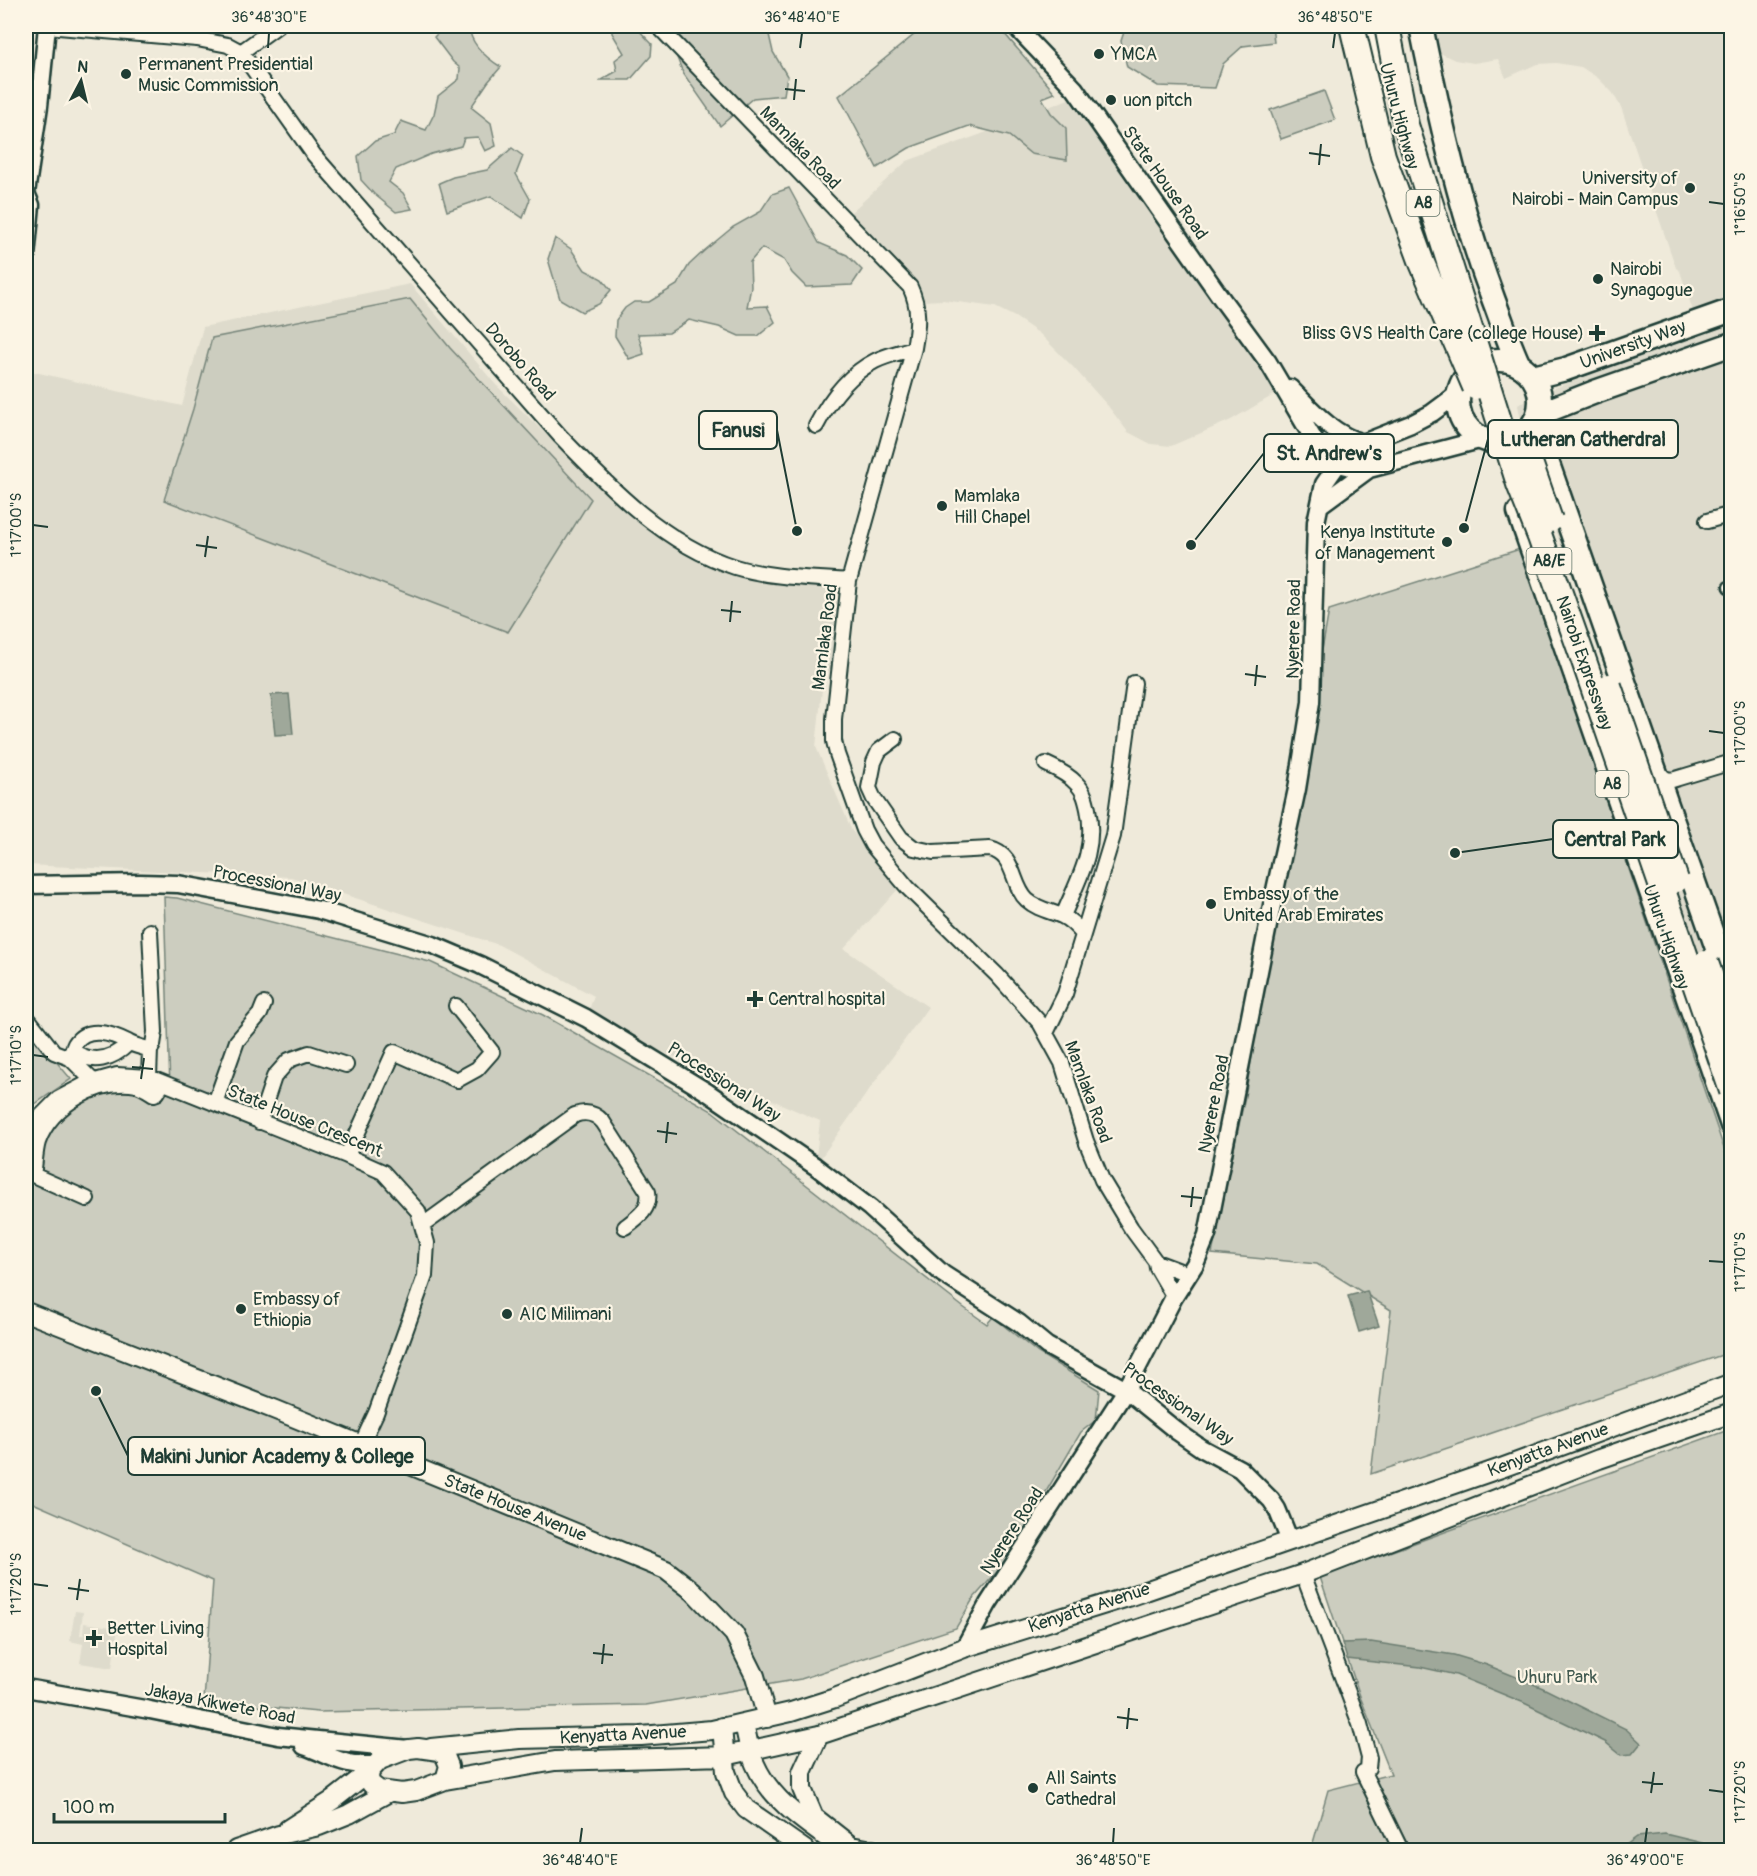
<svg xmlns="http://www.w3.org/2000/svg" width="1757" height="1876" viewBox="0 0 1757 1876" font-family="Pangolin,sans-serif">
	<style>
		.built { fill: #dedbcc }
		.green { fill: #cccdbf; stroke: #76857a; stroke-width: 1.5 }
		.water { fill: #9fa89a; stroke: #6c7d71; stroke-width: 1.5 }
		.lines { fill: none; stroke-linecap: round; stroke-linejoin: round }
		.pedestrian-casing { stroke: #1f3d34; stroke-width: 15 }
		.minor-casing { stroke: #1f3d34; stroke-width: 18 }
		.tertiary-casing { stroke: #1f3d34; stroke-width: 21 }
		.secondary-casing { stroke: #1f3d34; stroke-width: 22 }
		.trunk-casing { stroke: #1f3d34; stroke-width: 27 }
		.pedestrian { stroke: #fcf5e5; stroke-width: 10 }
		.minor { stroke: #fcf5e5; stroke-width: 14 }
		.tertiary { stroke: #fcf5e5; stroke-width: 16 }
		.secondary { stroke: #fcf5e5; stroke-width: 18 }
		.trunk { stroke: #fcf5e5; stroke-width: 22 }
		.motorway-bridge-casing { stroke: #1f3d34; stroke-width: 28; stroke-linecap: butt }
		.motorway-bridge { stroke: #fcf5e5; stroke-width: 24 }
		.ticks { fill: none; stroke: #1f3d34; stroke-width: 2 }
		.poi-dot { fill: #1f3d34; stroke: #fcf5e5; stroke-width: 2 }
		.labels { text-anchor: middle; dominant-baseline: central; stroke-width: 4.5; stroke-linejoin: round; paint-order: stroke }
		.shield { fill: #fcf5e5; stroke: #617469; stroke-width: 1.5 }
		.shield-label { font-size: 16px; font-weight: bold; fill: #1f3d34 }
		.poi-label { font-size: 18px; fill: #1f3d34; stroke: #fcf5e5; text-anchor: start }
		.street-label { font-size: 18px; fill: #1f3d34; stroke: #fcf5e5 }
		.park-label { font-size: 18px; fill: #425a50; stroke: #fcf5e5 }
		.leader { fill: none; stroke: #1f3d34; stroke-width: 2 }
		.callout-dot { fill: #1f3d34; stroke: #fcf5e5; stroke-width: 2 }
		.callout { fill: #fcf5e5; stroke: #1f3d34; stroke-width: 2 }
		.callout-label { font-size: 20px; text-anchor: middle; font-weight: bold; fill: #1f3d34 }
		.neatline { fill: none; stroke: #1f3d34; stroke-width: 2 }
		.ticks-label { font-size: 15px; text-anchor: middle; fill: #1f3d34 }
	</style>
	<rect width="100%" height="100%" fill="#efeada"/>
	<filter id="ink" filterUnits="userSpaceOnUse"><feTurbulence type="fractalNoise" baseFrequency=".0167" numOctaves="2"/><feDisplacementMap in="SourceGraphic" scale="12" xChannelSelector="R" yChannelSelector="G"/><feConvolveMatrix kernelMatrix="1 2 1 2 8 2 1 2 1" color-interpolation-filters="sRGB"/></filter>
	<g filter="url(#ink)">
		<path class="built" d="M1427,26H1731V297L1693,311L1680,271L1676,268L1621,107L1612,92L1598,78L1581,67L1556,63L1537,64L1506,78L1498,59L1474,63L1455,60L1440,53Z
			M1076,96L1277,393L1231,420L1171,446L1151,444L1128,432L1108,406L1073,367L1040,334L1015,317L995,307L943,300L922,301L918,285L848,215L907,161L979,135Z
			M410,284L496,385L587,475L653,522L751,570L838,593L832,667L823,679L816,747L852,831L899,888L844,949L928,1007L815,1166L820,1121L586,1018L594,996L499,945L291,877L26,865V370L182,406L203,327Z
			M1731,325V1064L1687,938L1582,594L1531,474L1518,405L1532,396Z
			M75,1611L83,1612L80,1635H84L83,1633L84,1623L118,1628L112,1668L80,1663L83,1644L70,1641Z"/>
		<path class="green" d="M445,26H469C470,44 485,57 501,67L488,82L471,107L491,123L496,146L485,151L478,137L464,138L461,146L431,154L396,169L389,182L403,193L412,209L396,212L374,194L361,180L358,156L375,141L394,135L401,121L426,130L434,114L438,96L459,79L460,68L453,62L434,37Z
			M612,26H635L652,44L651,56L630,80H601L617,71L615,60L624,53L612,33Z
			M674,26H767L773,52L787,76L784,95L753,98L720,126L683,73L676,55Z
			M925,26H998L1055,93L1042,98L1051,113L1066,128L1067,160L1031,154L1009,136L969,126L909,148L877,168L839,96Z
			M1126,26H1272L1274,42L1243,46L1223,64L1215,88L1158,86L1127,67L1121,41Z
			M1324,91L1335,120L1281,139L1270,110Z
			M512,148L523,156L516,174L530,199L523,218L491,196L447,211L439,183L453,177L487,170Z
			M789,188L819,243L847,255L862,270L852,285L806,287L792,273L784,260L762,248L750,262L751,287L747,307L767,306L775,322L758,336H739L719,327L689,320L669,333L638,334L644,354L629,359L615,336L616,320L625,308L634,302H649L677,285L689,265L704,251L733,227L760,212L772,194Z
			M555,238L571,249L585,270L602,279L611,290L599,304L582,312L560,299L548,259Z
			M410,299L450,348L591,499L508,632L164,500L193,409L212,338Z
			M1520,549L1731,1169V1352L1371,1474L1391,1310L1317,1264L1212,1254L1245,1096L1329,610Z
			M164,897L177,898L430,962L543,1015L712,1111L963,1307L987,1324L993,1317L1038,1353L1099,1390L1096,1420L1081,1432L1003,1565L973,1599L956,1628L801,1679L646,1705L318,1712L204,1701L213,1581L26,1500V1164L39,1131L87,1087L170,1089Z
			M26,1026L71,1079L28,1109L26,1117Z
			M1731,1429V1850H1311L1328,1790L1391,1774L1361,1699L1320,1577Z"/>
		<path class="water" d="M289,694L293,734L275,735L271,695Z
			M1367,1291L1379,1326L1359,1332L1348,1296Z
			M1371,1642L1454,1655L1487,1665L1543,1688L1626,1729L1641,1743L1632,1754L1621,1755L1605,1742L1522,1702L1456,1675L1420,1667L1347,1659L1342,1643Z
			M1665,1834L1702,1843L1716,1850H1619L1637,1837Z"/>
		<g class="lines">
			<g class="pedestrian-casing">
				<path id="pedestrian" d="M1729,587L1732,586"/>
			</g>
			<g class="minor-casing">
				<path id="minor" d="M47,26L197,39L228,45L241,52L314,155L560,436C609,487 665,545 735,567C771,578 812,578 849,581
					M658,26L910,287C920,308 918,325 914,348L849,581L834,719V741L837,754L864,830L872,845L908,888L997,975L1040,1023L1062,1063L1086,1141L1102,1180L1131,1228L1156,1262L1157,1268L1174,1297
					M241,52L277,26
					M816,426C829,401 849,374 875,361C887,355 902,352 914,348
					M1707,521L1732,514
					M895,739L879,751L874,762L869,788L874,799L901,838L914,848L933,852L990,849C1016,855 1011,885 1027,900C1037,909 1050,911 1062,916C1071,920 1077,927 1083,934
					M1046,764C1057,769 1069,775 1077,784C1084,791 1086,800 1088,809C1097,851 1078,879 1063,916
					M1655,771L1666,779L1672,780L1732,762
					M29,1020L54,1052L70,1058L94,1082
					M1046,1033L1065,994L1113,836L1134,683
					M73,1051C93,1065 112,1060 129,1043
					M70,1058C71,1054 73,1048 75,1044C87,1025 113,1034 128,1042C134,1046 143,1047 150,1050
					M149,1077L150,1050L153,1045L155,1032L150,931
					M215,1103L237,1041L260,1014L264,1004
					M259,1122L274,1077L289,1060L309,1053L346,1065
					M26,1150L41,1116L58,1099L88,1083L117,1075L149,1077L347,1156L383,1172L418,1211L427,1243L425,1276L376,1413L361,1445
					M347,1156L394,1052L457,1080L477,1069L492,1052L456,1006
					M27,1168L33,1175L87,1199
					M33,1175C35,1165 35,1152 38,1142C51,1105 99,1078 137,1085C143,1087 149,1091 154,1094L157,1093L163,1083
					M423,1225L575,1115C586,1111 595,1113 603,1122L648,1192C651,1209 637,1218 625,1227
					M1156,1262L1188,1274
					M1303,1574L1360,1724L1369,1758L1368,1768
					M1363,1772L1401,1850"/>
			</g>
			<g class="tertiary-casing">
				<path id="tertiary" d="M1015,26L1075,89L1224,302L1268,362L1317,445C1334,464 1344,468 1369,469L1483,439
					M26,257L31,205L26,193L39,106L47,26
					M1290,388C1312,410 1333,435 1363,443
					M1320,505L1369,469
					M26,885L140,883L178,884L319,910L433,945L480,965L586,1018L707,1092L815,1166L870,1208L943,1274L1019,1323L1047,1346L1126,1390L1178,1432L1201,1448L1240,1469L1271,1500L1277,1509L1290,1541
					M964,1648L988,1604L1126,1390L1174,1297L1195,1264L1207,1235L1274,895L1297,789L1311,702L1316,522L1324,484L1338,464L1363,443L1411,424L1432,413L1459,393
					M26,1688L150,1710L278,1736L408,1749
					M304,1746C333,1756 341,1766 374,1765"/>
			</g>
			<g class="secondary-casing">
				<path id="secondary" d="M26,1312L276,1410L666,1570L693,1591L734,1634L755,1676L767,1718
					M744,1723C747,1737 749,1751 755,1764C772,1803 811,1826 844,1850
					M722,1727L726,1772L734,1793L746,1809L805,1850
					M819,1735L802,1772V1789L814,1817L851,1846L872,1850
					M431,1748L519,1739L641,1736L712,1730L791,1712L835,1698L964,1648L1128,1597L1504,1467L1732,1383
					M445,1780L449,1766L445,1756L439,1751L418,1748L409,1749L380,1760L370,1771L369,1778L371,1784L379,1790L402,1793L416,1791L445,1780L555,1761L725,1756L819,1735L1303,1574L1599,1459L1732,1413
					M288,1829L333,1800L370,1771
					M236,1850L279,1835L319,1826L349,1814L389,1792"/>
			</g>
			<g class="trunk-casing">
				<path id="trunk" d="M1374,26L1384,61
					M1421,26C1440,120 1460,210 1494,301C1502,322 1509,344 1519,365
					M1458 401a41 41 0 1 1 82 0a41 41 0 1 1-82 0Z
					M1533,377L1566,369L1732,310
					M1539,414L1595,392L1732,344
					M1534,424L1732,991
					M1519,512L1732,1125"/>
			</g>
			<use href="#pedestrian" class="pedestrian"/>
			<use href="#minor" class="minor"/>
			<use href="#tertiary" class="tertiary"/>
			<use href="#secondary" class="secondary"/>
			<use href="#trunk" class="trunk"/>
			<g class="motorway-bridge-casing">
				<path id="motorway-bridge" d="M1352,26L1383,156L1422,263L1475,387
					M1387,26L1406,125L1519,484L1540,537L1583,658L1732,1091
					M1520,434L1550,520
					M1609,686L1676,880
					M1706,963L1732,1036"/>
			</g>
			<use href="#motorway-bridge" class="motorway-bridge"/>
		</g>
	</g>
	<path class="ticks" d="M268,48L269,33M800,48L802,33M1333,48L1335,33M785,89L805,91M794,100L796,79M1309,153L1330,156M1319,165L1321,144M1709,202L1724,204M33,525L48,527M196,545L217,548M205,557L208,536M721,610L741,612M730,622L732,601M1245,674L1266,677M1255,686L1257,665M1709,731L1724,733M33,1055L48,1057M132,1067L153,1069M141,1079L144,1058M657,1131L677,1134M666,1143L668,1122M1181,1196L1202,1198M1191,1207L1193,1187M1709,1261L1724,1262M33,1584L48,1586M68,1588L89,1591M77,1600L80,1579M593,1653L613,1655M602,1664L604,1644M1117,1717L1138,1720M1127,1729L1129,1708M1642,1782L1663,1784M1709,1790L1724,1792M1651,1793L1654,1772M580,1843L582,1828M1113,1843L1114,1828M1645,1843L1647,1828"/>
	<g class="poi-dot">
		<circle cx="1099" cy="54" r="6"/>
		<circle cx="126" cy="74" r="6"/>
		<circle cx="1111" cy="100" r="6"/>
		<circle cx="1690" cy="188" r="6"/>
		<circle cx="1598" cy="279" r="6"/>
		<path d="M1594 324h6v6h6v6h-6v6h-6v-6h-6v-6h6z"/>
		<circle cx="942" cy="506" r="6"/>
		<circle cx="1447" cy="542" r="6"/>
		<circle cx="1211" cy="904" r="6"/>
		<path d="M752 990h6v6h6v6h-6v6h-6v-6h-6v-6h6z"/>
		<circle cx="241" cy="1309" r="6"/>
		<circle cx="507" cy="1314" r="6"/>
		<path d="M91 1629h6v6h6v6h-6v6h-6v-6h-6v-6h6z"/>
		<circle cx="1033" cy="1788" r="6"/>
	</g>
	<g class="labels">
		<g class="shield">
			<rect x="1406.5" y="190" width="33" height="26" rx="4.5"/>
			<rect x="1526.5" y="548" width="45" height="26" rx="4.5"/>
			<rect x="1595.5" y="771" width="33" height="26" rx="4.5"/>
		</g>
		<g class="shield-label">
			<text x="1423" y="203">A8</text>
			<text x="1549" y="561">A8/E</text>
			<text x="1612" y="784">A8</text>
		</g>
		<g class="poi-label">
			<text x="1111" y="54">YMCA</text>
			<text x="138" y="64">Permanent Presidential<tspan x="138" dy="21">Music Commission</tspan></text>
			<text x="1123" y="100">uon pitch</text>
			<text x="1678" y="178" text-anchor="end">University of<tspan x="1678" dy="21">Nairobi - Main Campus</tspan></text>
			<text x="1610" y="269">Nairobi<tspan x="1610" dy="21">Synagogue</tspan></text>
			<text x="1584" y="333" text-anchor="end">Bliss GVS Health Care (college House)</text>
			<text x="954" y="496">Mamlaka<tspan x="954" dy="21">Hill Chapel</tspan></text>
			<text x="1435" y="532" text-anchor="end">Kenya Institute<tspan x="1435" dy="21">of Management</tspan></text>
			<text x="1223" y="894">Embassy of the<tspan x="1223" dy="21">United Arab Emirates</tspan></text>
			<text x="768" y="999">Central hospital</text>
			<text x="253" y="1299">Embassy of<tspan x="253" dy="21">Ethiopia</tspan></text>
			<text x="519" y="1314">AIC Milimani</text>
			<text x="107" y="1628">Better Living<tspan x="107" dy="21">Hospital</tspan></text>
			<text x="1045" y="1778">All Saints<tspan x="1045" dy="21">Cathedral</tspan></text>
		</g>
		<g class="street-label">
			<text transform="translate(1399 116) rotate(75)">Uhuru Highway</text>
			<text transform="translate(800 148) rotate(46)">Mamlaka Road</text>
			<text transform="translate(1165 183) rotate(55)">State House Road</text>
			<text transform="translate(1633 345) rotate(-20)">University Way</text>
			<text transform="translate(520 362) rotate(49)">Dorobo Road</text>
			<text transform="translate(1294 629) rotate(-89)">Nyerere Road</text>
			<text transform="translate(825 637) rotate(-83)">Mamlaka Road</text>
			<text transform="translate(1584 663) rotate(71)">Nairobi Expressway</text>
			<text transform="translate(277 884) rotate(11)">Processional Way</text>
			<text transform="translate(1666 937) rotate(71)">Uhuru Highway</text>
			<text transform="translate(724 1082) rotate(33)">Processional Way</text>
			<text transform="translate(1088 1092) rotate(70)">Mamlaka Road</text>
			<text transform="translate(1214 1104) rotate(-79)">Nyerere Road</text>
			<text transform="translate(305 1121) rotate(22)">State House Crescent</text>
			<text transform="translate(1178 1404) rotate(35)">Processional Way</text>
			<text transform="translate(1548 1450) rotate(-20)">Kenyatta Avenue</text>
			<text transform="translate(515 1508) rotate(22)">State House Avenue</text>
			<text transform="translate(1012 1531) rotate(-57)">Nyerere Road</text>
			<text transform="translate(1089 1608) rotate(-18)">Kenyatta Avenue</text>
			<text transform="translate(220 1704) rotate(11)">Jakaya Kikwete Road</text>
			<text transform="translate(623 1735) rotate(-3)">Kenyatta Avenue</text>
		</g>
		<g class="park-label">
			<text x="1557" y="1677">Uhuru Park</text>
		</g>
	</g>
	<path class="leader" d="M797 531L777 430M1464 528L1488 439M1191 545L1264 453M1455 853L1553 839M96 1391L128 1456"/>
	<g class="callout-dot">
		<circle cx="797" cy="531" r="6"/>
		<circle cx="1464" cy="528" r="6"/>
		<circle cx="1191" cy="545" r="6"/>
		<circle cx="1455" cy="853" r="6"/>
		<circle cx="96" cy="1391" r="6"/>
	</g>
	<g class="callout">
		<rect x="699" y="411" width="78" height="38" rx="6"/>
		<rect x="1488" y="420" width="190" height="38" rx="6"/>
		<rect x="1264" y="434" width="130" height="38" rx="6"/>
		<rect x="1553" y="820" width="125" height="38" rx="6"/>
		<rect x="128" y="1437" width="297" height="38" rx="6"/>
	</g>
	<g class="callout-label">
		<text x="738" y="437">Fanusi</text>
		<text x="1583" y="446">Lutheran Catherdral</text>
		<text x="1329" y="460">St. Andrew's</text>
		<text x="1615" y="846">Central Park</text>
		<text x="277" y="1463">Makini Junior Academy &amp; College</text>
	</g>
	<rect width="1757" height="1876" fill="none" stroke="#fcf5e5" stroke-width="66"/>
	<g transform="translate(81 81) rotate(7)" stroke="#fcf5e5" stroke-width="4.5" paint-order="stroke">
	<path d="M0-4.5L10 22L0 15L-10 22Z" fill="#1f3d34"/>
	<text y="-9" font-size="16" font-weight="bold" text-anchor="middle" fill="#1f3d34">N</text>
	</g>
	<path d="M54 1813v9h171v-9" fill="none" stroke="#1f3d34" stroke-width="3"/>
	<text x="63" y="1813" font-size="18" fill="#1f3d34" stroke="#fcf5e5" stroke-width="4.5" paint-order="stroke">100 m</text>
	<rect x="33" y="33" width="1691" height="1810" class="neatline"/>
	<g class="ticks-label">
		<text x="269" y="22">36°48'30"E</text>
		<text x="802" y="22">36°48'40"E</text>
		<text x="1335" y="22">36°48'50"E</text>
		<text transform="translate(1740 204) rotate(-90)" y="5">1°16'50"S</text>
		<text transform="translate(16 525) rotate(-90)" y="5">1°17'00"S</text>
		<text transform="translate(1740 733) rotate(-90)" y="5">1°17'00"S</text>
		<text transform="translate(16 1055) rotate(-90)" y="5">1°17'10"S</text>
		<text transform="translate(1740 1262) rotate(-90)" y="5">1°17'10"S</text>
		<text transform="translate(16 1584) rotate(-90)" y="5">1°17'20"S</text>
		<text transform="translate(1740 1792) rotate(-90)" y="5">1°17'20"S</text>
		<text x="580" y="1865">36°48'40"E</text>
		<text x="1113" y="1865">36°48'50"E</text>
		<text x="1645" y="1865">36°49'00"E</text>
	</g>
</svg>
